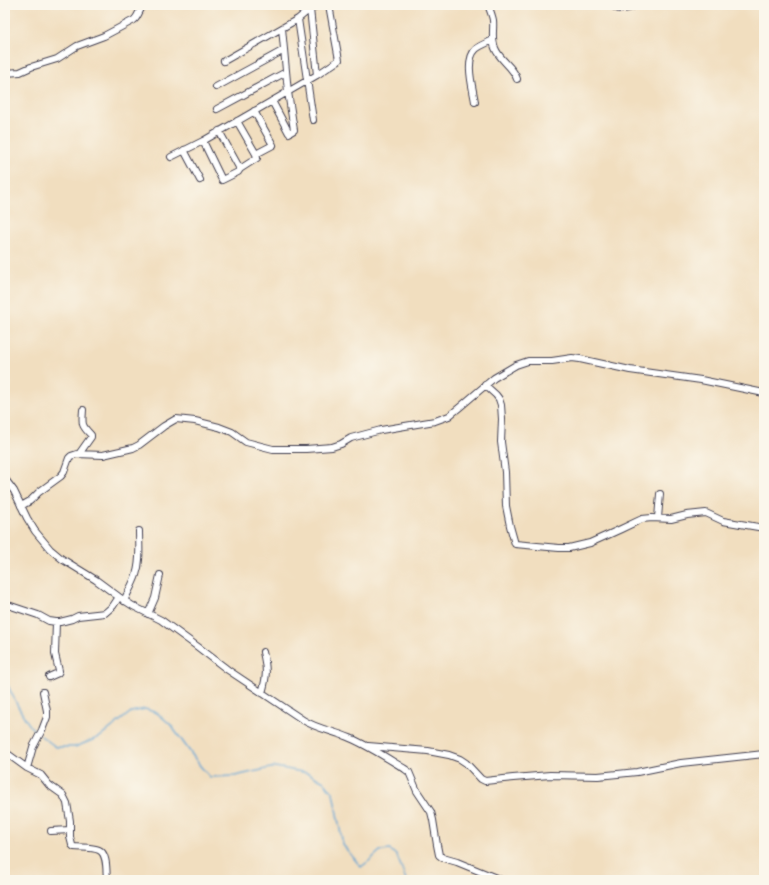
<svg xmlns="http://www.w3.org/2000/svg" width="769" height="885" viewBox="0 0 769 885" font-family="Dekko,sans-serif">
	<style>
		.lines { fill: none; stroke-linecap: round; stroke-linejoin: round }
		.stream { stroke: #5da3d3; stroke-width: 1.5 }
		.minor-casing { stroke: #413e4f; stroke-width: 8 }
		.minor { stroke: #fff; stroke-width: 6 }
	</style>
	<rect width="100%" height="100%" fill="#fbf7ec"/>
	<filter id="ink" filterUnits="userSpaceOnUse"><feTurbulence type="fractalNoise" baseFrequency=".025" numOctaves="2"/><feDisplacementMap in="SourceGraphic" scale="8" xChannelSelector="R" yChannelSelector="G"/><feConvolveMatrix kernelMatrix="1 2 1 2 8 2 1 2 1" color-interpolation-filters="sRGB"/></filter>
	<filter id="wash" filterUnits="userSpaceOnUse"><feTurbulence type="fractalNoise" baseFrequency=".012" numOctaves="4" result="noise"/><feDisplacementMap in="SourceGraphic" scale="16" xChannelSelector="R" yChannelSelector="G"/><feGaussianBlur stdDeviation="0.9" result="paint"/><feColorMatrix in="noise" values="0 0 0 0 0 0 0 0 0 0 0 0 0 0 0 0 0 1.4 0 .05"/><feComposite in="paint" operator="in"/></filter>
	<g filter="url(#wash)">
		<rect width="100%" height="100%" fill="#f1debf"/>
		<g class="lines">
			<path class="stream" d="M5,679C12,695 25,724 38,734
				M41,736L56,747H75L100,737L131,712L145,709L157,713L170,724L201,767L210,777L235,776L275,767L308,773L324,782L333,793L343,845L361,867L369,861L380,851L390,850L397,856L406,880"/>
		</g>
	</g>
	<g filter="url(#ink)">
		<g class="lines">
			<g class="minor-casing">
				<path id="minor" d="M488,5C490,10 492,15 493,20C494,30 491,38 495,48C500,61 513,66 517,79
					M613,5L616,8C622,11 630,8 636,5
					M309,6L310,9L318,5
					M282,28L298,19
					M224,61L282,28L288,92L294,130L289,133L272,101
					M5,73L20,72L31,67L57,59L77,46L104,36L134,20C139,16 139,9 144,5
					M216,87L284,50
					M475,102C473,88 464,60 476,49C481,45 487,43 493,40
					M217,109L286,72
					M313,120L298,19L310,9L317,75L339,60L329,5
					M237,121L256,154L273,145L254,111
					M219,131L240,169L257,158L256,154
					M203,141L222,180L238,172L240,169
					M184,150L200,180
					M171,157L203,141L317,75
					M485,385L496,395L499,399L501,405L502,419L501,442L505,472L506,506L510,526L515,544L559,548H569L590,543L621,529L642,519L652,518L671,519L687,515L706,513L723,521L764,528
					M79,454L91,437V435C81,425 82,424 83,410
					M5,479L14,491L27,518L35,531L50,549L62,559L96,580L119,597L133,606L161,620L198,647L228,670L303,720C317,729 334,731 350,738C369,746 387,758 405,769L409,772L417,791L431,812L433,820L437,845L439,855L443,858L457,862L501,880
					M21,506L30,501L39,492L61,476L64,472L69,458L71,456L77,454L103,455L133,448L139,445L164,426L176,419L195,421L219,427L232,432L246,442L273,449H306L332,447L341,444L351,438L381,430L435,421L449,416L460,407L494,378L516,365L528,361H552L572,358L580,359L630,370L701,380L764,393
					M658,518L660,494
					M124,601C128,592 133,584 136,575C141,561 139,545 139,531
					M5,604L38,615L49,621L56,622H60L72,619L78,616L105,613L113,606L119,597
					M148,614L155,598L160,575
					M49,677L58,673L59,671L55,654L56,622
					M262,693C267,676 267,669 263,652
					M368,746L428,751L449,755L460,759L466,763L481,779L485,781L513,778L550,775L598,776L637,772L681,763L764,754
					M5,752L27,768L41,775L49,785L63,795L67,803L70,821V837L72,845L74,847C82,848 92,847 99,850C108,854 106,872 107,880
					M27,768L33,747L42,730L47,717V711L43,692
					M51,831L70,830"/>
			</g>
			<use href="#minor" class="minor"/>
		</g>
	</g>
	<rect width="769" height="885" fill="none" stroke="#fbf7ec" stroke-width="20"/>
</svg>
